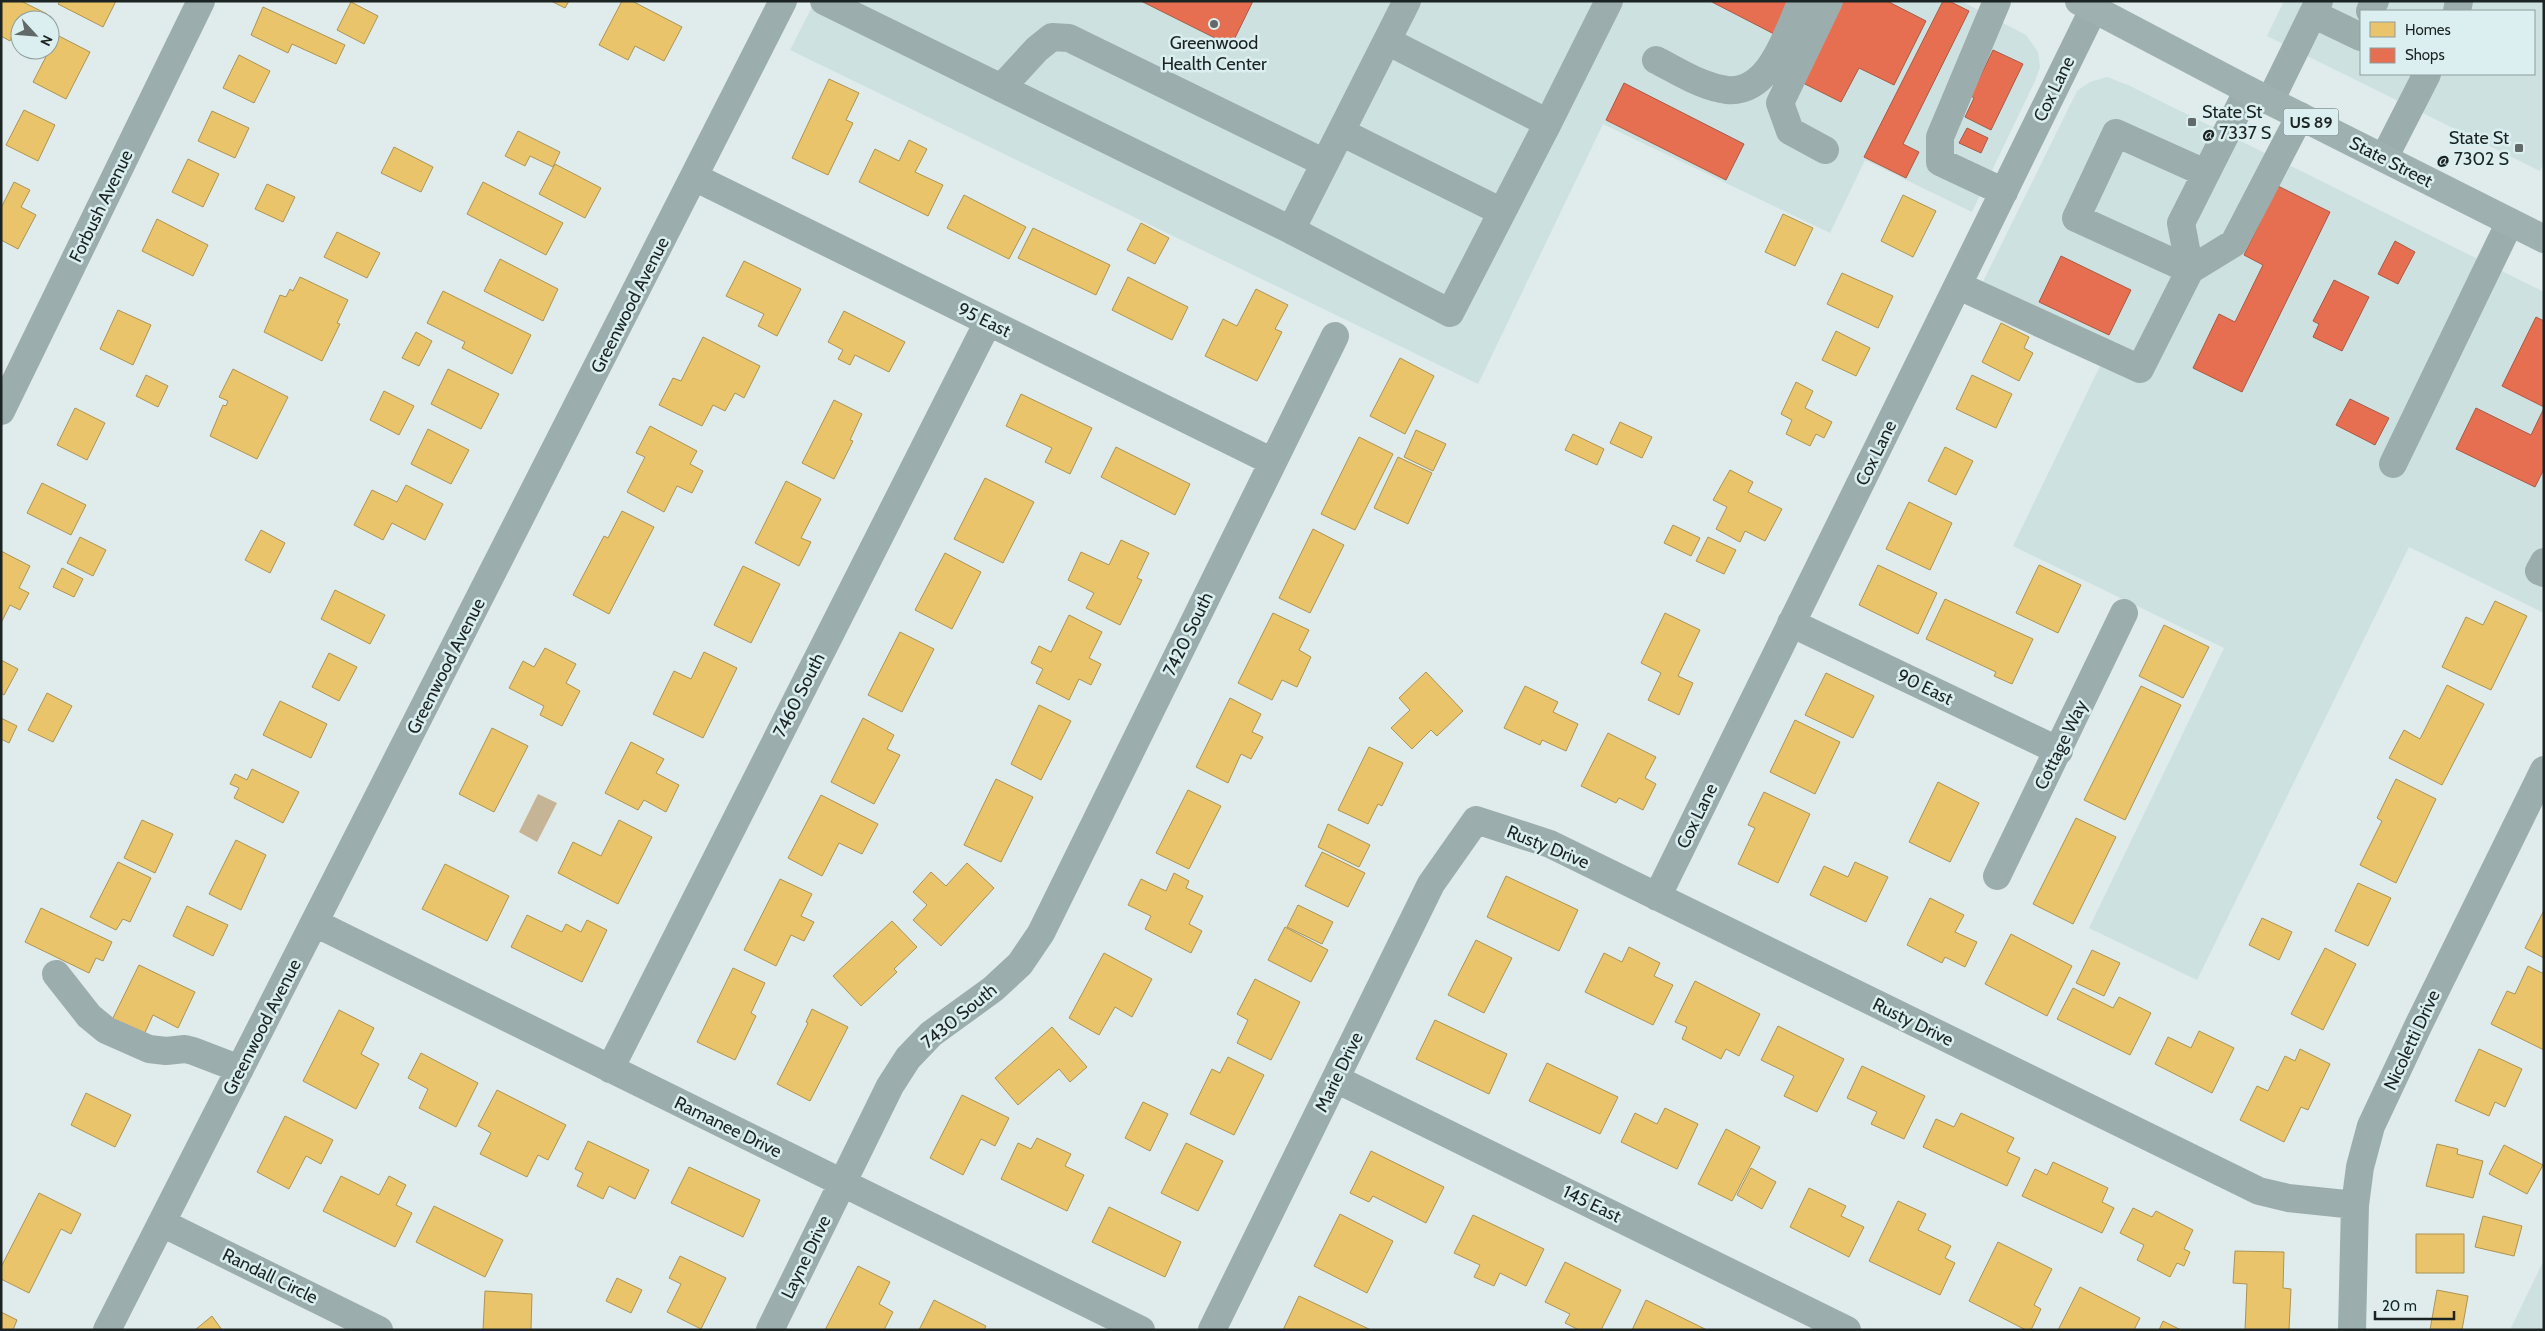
<svg xmlns="http://www.w3.org/2000/svg" width="2545" height="1331" viewBox="0 0 2545 1331" font-family="Cabin,sans-serif">
	<style>
		.built { fill: #cde1e1; fill-rule: evenodd }
		.water { fill: #c5b496 }
		.homes { fill: #e9c46a; stroke: #ac9455 }
		.shops { fill: #e76f51; stroke: #aa5843 }
		.lines { fill: none; stroke-linecap: round; stroke-linejoin: round }
		.minor { stroke: #9cadae; stroke-width: 28 }
		.major { stroke: #9fb0b0; stroke-width: 28 }
		.poi-dot { fill: #616969; stroke: #dbeff0; stroke-width: 2 }
		.labels { text-anchor: middle; dominant-baseline: central; stroke-width: 5; stroke-linejoin: round; paint-order: stroke }
		.shield { fill: #dbeff0; stroke: #556060; stroke-width: 1 }
		.shield-label { font-size: 16px; font-weight: bold; fill: #1c2323 }
		.poi-label { font-size: 18px; fill: #1c2323; stroke: #dbeff0 }
		.street-label { font-size: 18px; fill: #1c2323; stroke: #dbeff0 }
	</style>
	<rect width="100%" height="100%" fill="#e0ebeb"/>
	<path class="built" d="M815,1H1961L2026,35L2038,52L2040,67L2035,81L1972,212L1865,160L1830,233L1603,124L1478,384L790,50Z
		M2284,1H2544V163L2540,171L2267,36ZM2361,11H2534V74H2361Z
		M2107,77L2128,85L2544,292V613L2409,547L2197,980L2089,928L2224,648L2013,546L2100,366L1972,304L2077,91L2090,82Z
		M2544,1260V1330H2510Z"/>
	<path class="water" d="M538,794L557,803L537,842L519,832Z"/>
	<path class="homes" d="M1,1H21L47,14L44,20H20L10,41L1,36Z
		M60,1H116L103,27L58,4Z
		M551,1H569L565,8Z
		M622,1H632L682,27L664,61L635,46L628,60L599,45Z
		M351,2L378,16L364,44L337,30Z
		M263,7L345,45L336,64L292,44L288,53L251,35Z
		M57,35L90,52L66,99L33,82Z
		M239,55L270,71L254,103L223,88Z
		M829,79L859,93L846,120L853,123L828,175L792,158Z
		M24,110L55,125L38,161L6,145Z
		M212,111L249,128L235,158L198,141Z
		M518,131L560,152L553,167L530,156L525,166L505,156Z
		M909,140L927,149L915,172L943,185L928,216L859,182L875,149L899,161Z
		M394,147L433,167L421,192L381,173Z
		M188,159L219,174L203,207L172,192Z
		M555,164L601,188L585,218L539,194Z
		M14,182L30,190L21,207L36,215L18,249L1,240V208Z
		M483,182L563,223L546,255L467,214Z
		M267,184L295,197L283,222L255,209Z
		M964,195L1026,227L1009,259L947,228Z
		M1903,195L1936,211L1913,257L1881,241Z
		M1783,214L1813,228L1795,266L1765,252Z
		M157,219L208,245L193,276L142,251Z
		M1141,223L1169,238L1155,264L1127,250Z
		M1033,228L1110,265L1096,295L1018,258Z
		M337,232L380,253L367,278L324,257Z
		M500,259L558,289L543,321L484,291Z
		M744,261L801,289L777,336L758,326L764,314L726,296Z
		M1842,273L1893,296L1878,328L1827,304Z
		M300,277L348,300L337,323L340,324L322,361L264,332L280,295L286,297L290,289L293,291Z
		M1128,277L1188,307L1172,340L1112,310Z
		M1256,289L1288,305L1275,329L1282,332L1257,381L1205,356L1223,319L1237,326Z
		M443,291L531,335L512,374L462,348L465,342L427,323Z
		M118,310L151,325L133,365L100,349Z
		M844,311L905,342L889,372L855,355L850,365L838,359L843,350L828,342Z
		M2001,323L2029,337L2024,348L2033,353L2019,381L1982,362Z
		M1836,331L1870,348L1856,376L1822,360Z
		M416,332L432,341L419,366L402,358Z
		M703,337L760,366L744,398L735,393L725,411L713,405L702,426L659,405L673,378L681,381Z
		M1400,358L1434,376L1405,434L1370,416Z
		M233,369L288,397L257,459L210,436L223,405L226,406L228,401L219,397Z
		M448,369L499,394L481,429L431,404Z
		M146,375L168,386L158,407L136,396Z
		M1972,375L2012,394L1996,428L1956,409Z
		M1796,382L1813,391L1805,408L1832,422L1824,438L1816,434L1810,446L1786,434L1792,420L1781,414Z
		M384,391L414,406L399,435L370,420Z
		M1021,394L1092,428L1070,474L1045,462L1052,448L1006,426Z
		M834,400L862,414L850,440L853,441L834,479L802,463Z
		M75,408L105,423L87,460L57,445Z
		M1620,422L1652,437L1642,458L1610,443Z
		M650,426L697,451L690,464L703,471L692,493L677,486L664,512L627,492L645,457L636,453Z
		M428,429L469,450L451,484L411,464Z
		M1416,430L1446,444L1433,471L1404,457Z
		M1573,434L1604,449L1597,465L1565,450Z
		M1359,437L1393,454L1355,530L1321,514Z
		M1116,447L1190,484L1175,515L1101,477Z
		M1945,447L1973,461L1956,495L1928,481Z
		M1398,457L1432,473L1408,524L1374,508Z
		M1730,470L1753,482L1748,492L1782,509L1765,541L1745,531L1740,542L1716,529L1727,507L1713,500Z
		M985,478L1034,502L1003,563L954,539Z
		M786,481L821,499L801,538L811,542L799,566L755,543Z
		M42,483L86,505L71,535L27,513Z
		M406,485L443,504L425,540L392,523L383,540L354,525L372,490L397,502Z
		M1909,502L1952,523L1930,570L1886,549Z
		M622,511L654,527L609,614L573,595L604,536L608,538Z
		M1673,525L1700,538L1691,556L1664,543Z
		M1313,529L1344,545L1310,613L1279,598Z
		M261,530L285,543L270,573L245,560Z
		M80,537L106,550L93,576L67,563Z
		M1708,537L1736,550L1724,574L1696,561Z
		M1121,540L1149,553L1137,578L1142,580L1120,625L1086,608L1094,593L1068,580L1081,552L1109,565Z
		M1,551L30,566L19,588L29,593L20,610L10,605L1,623Z
		M945,553L981,572L952,629L915,610Z
		M1878,565L1937,593L1918,634L1859,605Z
		M2039,565L2081,585L2058,633L2016,613Z
		M743,566L780,584L751,643L714,625Z
		M62,568L83,579L74,597L53,587Z
		M335,590L385,615L370,644L321,619Z
		M1945,599L2033,639L2012,684L1994,676L1996,672L1926,639Z
		M2495,601L2527,616L2491,690L2442,667L2466,617L2483,625Z
		M1273,613L1309,630L1299,650L1311,657L1297,687L1282,680L1272,700L1238,683Z
		M1665,613L1700,630L1678,676L1693,683L1679,715L1648,700L1661,673L1641,663Z
		M1069,615L1102,632L1089,658L1101,664L1091,685L1079,679L1069,700L1036,683L1043,669L1031,663L1039,646L1051,652Z
		M2164,625L2209,647L2183,698L2139,676Z
		M900,632L934,649L902,712L868,695Z
		M545,648L576,664L566,683L580,691L562,726L540,715L544,706L509,688L523,661L534,667Z
		M704,652L737,668L703,738L653,714L674,671L691,679Z
		M329,653L357,667L339,701L312,687Z
		M1,660L18,669L4,695L1,693Z
		M1426,672L1463,711L1437,736L1431,730L1412,749L1391,728L1410,710L1399,698Z
		M1826,673L1874,696L1853,738L1805,715Z
		M2447,685L2484,704L2442,785L2389,758L2404,730L2420,739Z
		M1525,686L1558,702L1553,712L1578,724L1566,751L1542,740L1540,745L1504,728Z
		M2141,686L2181,705L2125,820L2084,800Z
		M47,693L72,706L53,742L28,730Z
		M1230,698L1261,714L1252,732L1263,737L1251,759L1241,754L1228,783L1196,767Z
		M280,701L327,724L311,758L263,735Z
		M1039,705L1071,721L1041,780L1011,764Z
		M1,718L17,726L9,743L1,739Z
		M863,718L894,735L887,749L900,755L874,804L831,782Z
		M1795,720L1840,742L1815,794L1770,772Z
		M492,728L528,746L494,812L459,794Z
		M1608,733L1656,757L1645,778L1656,784L1643,810L1619,798L1616,803L1581,786Z
		M631,742L664,759L656,773L679,785L666,812L644,800L638,810L605,793Z
		M1369,747L1403,763L1382,806L1378,804L1368,824L1338,810Z
		M252,769L299,792L283,823L234,798L239,788L230,784L235,774L247,780Z
		M996,779L1033,797L1001,862L964,845Z
		M2396,779L2436,799L2396,883L2360,865L2382,821L2377,818Z
		M1938,782L1979,803L1950,862L1909,842Z
		M1188,790L1221,806L1189,869L1156,853Z
		M1764,792L1810,814L1778,883L1738,864L1755,828L1748,825Z
		M821,795L878,824L862,854L839,843L822,876L788,858Z
		M2076,818L2116,837L2073,924L2033,904Z
		M142,820L173,834L155,873L124,858Z
		M619,820L652,837L618,904L558,873L573,842L601,856Z
		M1328,824L1370,845L1359,867L1318,847Z
		M236,840L266,855L241,910L209,894Z
		M1322,852L1365,873L1348,907L1305,886Z
		M118,862L151,878L130,922L123,919L116,930L90,917Z
		M1855,862L1888,877L1866,922L1810,895L1824,866L1848,877Z
		M967,863L994,888L941,946L913,920L927,905L913,892L931,872L946,886Z
		M445,864L509,896L487,941L422,909Z
		M1174,873L1189,881L1186,888L1203,896L1189,924L1202,931L1191,953L1145,929L1151,916L1128,905L1141,879L1166,891Z
		M1506,876L1578,910L1559,951L1487,917Z
		M780,879L812,894L801,916L814,922L804,941L791,935L776,966L744,950Z
		M2358,883L2391,898L2368,946L2335,931Z
		M1930,898L1964,915L1955,932L1977,942L1965,967L1945,957L1942,963L1907,945Z
		M1298,905L1333,922L1322,944L1287,927Z
		M187,906L228,925L213,956L173,936Z
		M41,908L112,942L103,961L96,958L89,973L25,942Z
		M2544,910V958L2525,948Z
		M527,915L562,932L566,924L581,932L587,920L607,930L582,982L511,947Z
		M2262,918L2292,932L2279,960L2249,945Z
		M892,921L917,947L894,969L897,972L861,1006L833,976Z
		M1285,927L1328,950L1311,982L1268,960Z
		M2011,934L2072,966L2047,1016L1985,984Z
		M1476,940L1512,958L1484,1013L1448,995Z
		M1629,947L1660,963L1654,976L1673,985L1653,1025L1585,992L1604,953L1622,962Z
		M2325,948L2356,964L2323,1030L2291,1014Z
		M2092,950L2120,963L2104,996L2076,983Z
		M1104,953L1152,979L1132,1017L1115,1007L1099,1035L1069,1018Z
		M139,965L195,992L178,1028L153,1015L142,1039L110,1024Z
		M2528,966L2544,974V1050L2491,1024L2507,991L2515,994Z
		M733,968L765,983L751,1013L756,1016L735,1060L697,1042Z
		M1255,979L1300,1002L1271,1060L1237,1043L1248,1020L1237,1014Z
		M1695,981L1760,1014L1739,1056L1726,1049L1721,1059L1682,1039L1687,1027L1675,1022Z
		M2073,988L2113,1008L2119,997L2151,1013L2130,1055L2057,1019Z
		M812,1009L848,1027L810,1101L777,1084L808,1023L806,1022Z
		M339,1010L374,1028L361,1054L379,1064L356,1109L303,1081Z
		M1435,1020L1507,1054L1489,1094L1416,1059Z
		M1778,1026L1844,1059L1817,1112L1784,1096L1794,1076L1761,1060Z
		M1052,1027L1087,1067L1070,1082L1059,1069L1018,1105L995,1078Z
		M2199,1031L2234,1048L2212,1093L2155,1064L2168,1037L2191,1048Z
		M2300,1049L2330,1064L2308,1110L2301,1107L2284,1142L2240,1120L2257,1086L2268,1091L2285,1056L2295,1061Z
		M2479,1049L2522,1069L2505,1107L2495,1102L2489,1116L2455,1101Z
		M421,1053L478,1083L456,1127L419,1108L428,1089L408,1078Z
		M1228,1057L1264,1075L1234,1135L1190,1114L1212,1069L1220,1073Z
		M1547,1063L1618,1097L1600,1134L1529,1101Z
		M1862,1066L1925,1096L1904,1139L1871,1124L1877,1112L1847,1098Z
		M497,1090L566,1125L548,1160L538,1155L527,1177L480,1154L491,1133L478,1126Z
		M86,1093L131,1115L115,1147L71,1125Z
		M962,1095L1009,1118L995,1146L981,1139L963,1175L930,1158Z
		M1143,1102L1168,1114L1150,1151L1125,1138Z
		M1665,1108L1698,1124L1677,1169L1621,1142L1635,1113L1657,1124Z
		M1961,1113L2014,1138L2007,1152L2020,1158L2007,1186L1923,1147L1936,1119L1954,1127Z
		M285,1116L333,1140L321,1164L306,1156L289,1189L257,1172Z
		M1726,1129L1760,1147L1732,1201L1698,1184Z
		M1037,1138L1071,1154L1065,1166L1084,1175L1067,1211L1001,1179L1018,1143L1031,1149Z
		M588,1141L649,1170L635,1199L609,1186L603,1199L577,1186L583,1173L575,1169Z
		M1186,1143L1223,1161L1198,1211L1161,1193Z
		M2437,1144L2458,1149L2457,1154L2483,1161L2473,1198L2426,1186Z
		M2504,1145L2543,1165L2527,1194L2489,1174Z
		M1371,1151L1444,1187L1426,1223L1373,1196L1369,1202L1350,1193Z
		M2053,1162L2108,1188L2102,1202L2114,1208L2102,1233L2022,1196L2035,1169L2047,1175Z
		M689,1167L760,1200L743,1237L671,1203Z
		M1751,1168L1776,1182L1762,1209L1737,1195Z
		M341,1176L379,1195L389,1176L406,1185L396,1205L412,1213L395,1247L323,1211Z
		M1809,1188L1846,1206L1841,1216L1864,1227L1849,1257L1790,1227Z
		M39,1193L81,1214L71,1234L61,1229L29,1293L1,1279V1267Z
		M1898,1201L1926,1214L1918,1230L1951,1246L1945,1258L1955,1263L1940,1295L1869,1261Z
		M434,1206L503,1240L485,1277L416,1242Z
		M1109,1207L1181,1242L1165,1277L1092,1242Z
		M2133,1208L2152,1217L2156,1211L2193,1230L2184,1249L2190,1252L2184,1266L2177,1263L2170,1277L2137,1260L2144,1245L2120,1233Z
		M1340,1214L1393,1241L1367,1293L1314,1266Z
		M1473,1215L1544,1249L1526,1286L1500,1273L1494,1286L1474,1277L1480,1265L1454,1253Z
		M2483,1216L2522,1226L2514,1256L2475,1247Z
		M2416,1234H2464V1273H2416Z
		M1998,1242L2052,1269L2034,1305L2041,1309L2031,1330H2026L1969,1301Z
		M2235,1251L2284,1252L2283,1288L2291,1289L2289,1330H2245L2247,1284L2233,1283Z
		M680,1256L726,1278L701,1329L667,1312L681,1284L669,1278Z
		M1565,1262L1621,1290L1601,1330H1579L1565,1323L1570,1314L1545,1302Z
		M858,1266L890,1282L879,1304L893,1312L884,1330H825Z
		M617,1278L642,1290L631,1313L606,1301Z
		M2080,1287L2140,1318L2134,1330H2058Z
		M2437,1290L2468,1296L2462,1330H2430Z
		M485,1291L532,1294L531,1330H483Z
		M1299,1296L1371,1330H1283Z
		M934,1300L986,1326L984,1330H919Z
		M1646,1300L1707,1330H1632Z
		M1,1312L17,1320L13,1330H1Z
		M212,1316L222,1330H195Z
		M2163,1321L2181,1330H2159Z"/>
	<path class="shops" d="M1141,1H1253L1231,46Z
		M1710,1H1793L1776,35Z
		M1834,1H1887L1926,21L1894,85L1859,68L1841,102L1795,79Z
		M1943,1H1949L1969,11L1903,144L1919,152L1906,178L1864,157Z
		M1993,50L2023,64L1991,130L1965,117L1974,98L1971,96Z
		M1624,83L1744,144L1726,180L1606,120Z
		M1967,128L1988,138L1981,153L1959,143Z
		M2278,186L2330,212L2242,392L2193,368L2219,314L2235,322L2263,265L2244,255Z
		M2395,241L2415,252L2398,284L2378,274Z
		M2061,256L2131,290L2109,335L2039,302Z
		M2334,280L2369,297L2342,351L2313,337L2319,324L2313,321Z
		M2536,317L2544,321V407L2502,386Z
		M2350,399L2389,418L2375,445L2336,425Z
		M2476,408L2531,435L2544,408V469L2535,487L2456,449Z"/>
	<g class="lines">
		<path class="minor" d="M824,1L1291,230L1450,313L1548,123L1387,41
			M1997,1L1940,137V162L2004,192
			M2370,11L2375,1
			M2457,11L2459,1
			M2313,14L2361,37
			M1656,60C1678,71 1702,87 1727,90C1771,94 1787,32 1802,1
			M1001,88L1037,49L1052,37L1069,38L1325,163
			M2270,101L2319,1
			M1548,123L1609,1
			M1341,132L1502,212
			M1825,150L1790,131L1780,103L1829,1
			M2384,158L2427,74
			M694,177L1273,462
			M1291,230L1407,1
			M2190,270L2076,218L2116,133L2205,173
			M2190,270L2181,223L2248,90
			M1959,286L2140,369L2190,270L2234,243L2300,116
			M1,411L201,1
			M2393,464L2510,222
			M2544,562L2539,571L2544,573
			M1791,623L2059,751
			M1997,876L2124,613
			M1657,897L2094,8
			M315,923L1141,1330
			M56,974L89,1016L106,1030L149,1049L166,1051L185,1049L193,1051L240,1069
			M610,1069L988,322
			M1336,1079L1847,1330
			M162,1223L379,1330
			M107,1330L783,1
			M770,1330L890,1086L908,1058L931,1034L993,989L1020,964L1041,933L1335,336
			M1212,1330L1431,884L1476,820L1550,844L2259,1191L2288,1198L2355,1205
			M2352,1330L2355,1205L2360,1167L2371,1126L2419,1024L2544,770"/>
		<path class="major" d="M2079,1L2248,90L2544,239"/>
	</g>
	<g class="poi-dot">
		<circle cx="1214" cy="24" r="5"/>
		<rect x="2187" y="117" width="10" height="10" rx="2.5"/>
		<rect x="2514" y="143" width="10" height="10" rx="2.5"/>
	</g>
	<g class="labels">
		<rect class="shield" x="2283.5" y="108.5" width="55" height="27" rx="4"/>
		<g class="shield-label">
			<text x="2311" y="122">US 89</text>
		</g>
		<g class="poi-label">
			<text x="1214" y="43">Greenwood<tspan x="1214" dy="21">Health Center</tspan></text>
			<text x="2202" y="112" text-anchor="start">State St<tspan x="2202" dy="21">@ 7337 S</tspan></text>
			<text x="2509" y="138" text-anchor="end">State St<tspan x="2509" dy="21">@ 7302 S</tspan></text>
		</g>
		<g class="street-label">
			<text transform="translate(2054 89) rotate(-64)">Cox Lane</text>
			<text transform="translate(2391 162) rotate(27)">State Street</text>
			<text transform="translate(101 206) rotate(-64)">Forbush Avenue</text>
			<text transform="translate(630 305) rotate(-63)">Greenwood Avenue</text>
			<text transform="translate(984 320) rotate(26)">95 East</text>
			<text transform="translate(1876 453) rotate(-64)">Cox Lane</text>
			<text transform="translate(1188 634) rotate(-64)">7420 South</text>
			<text transform="translate(446 666) rotate(-63)">Greenwood Avenue</text>
			<text transform="translate(1925 687) rotate(26)">90 East</text>
			<text transform="translate(799 695) rotate(-63)">7460 South</text>
			<text transform="translate(2061 745) rotate(-64)">Cottage Way</text>
			<text transform="translate(1697 816) rotate(-64)">Cox Lane</text>
			<text transform="translate(1548 847) rotate(22)">Rusty Drive</text>
			<text transform="translate(959 1016) rotate(-39)">7430 South</text>
			<text transform="translate(1913 1022) rotate(26)">Rusty Drive</text>
			<text transform="translate(262 1027) rotate(-63)">Greenwood Avenue</text>
			<text transform="translate(2412 1040) rotate(-65)">Nicoletti Drive</text>
			<text transform="translate(1339 1072) rotate(-64)">Marie Drive</text>
			<text transform="translate(728 1127) rotate(26)">Ramanee Drive</text>
			<text transform="translate(1592 1204) rotate(26)">145 East</text>
			<text transform="translate(806 1257) rotate(-64)">Layne Drive</text>
			<text transform="translate(270 1276) rotate(26)">Randall Circle</text>
		</g>
	</g>
	<rect width="2545" height="1331" fill="none" stroke="#1c2323" stroke-width="5"/>
	<rect x="2360" y="10" width="175" height="65" fill="#dbeff0" stroke="#8f9d9e"/>
	<rect x="2370" y="22" width="25" height="15" fill="#e9c46a" stroke="#8f9d9e"/>
	<text x="2405" y="35" font-size="15" fill="#1c2323">Homes</text>
	<rect x="2370" y="48" width="25" height="15" fill="#e76f51" stroke="#8f9d9e"/>
	<text x="2405" y="60" font-size="15" fill="#1c2323">Shops</text>
	<g transform="translate(35 35) rotate(116)"><circle r="24" fill="#dbeff0" stroke="#8f9d9e"/>
	<path d="M0-4L9 19L0 12L-9 19Z" fill="#616969"/>
	<text y="-8" font-size="14" font-weight="bold" text-anchor="middle" fill="#1c2323">N</text>
	</g>
	<path d="M2375 1311v8h79v-8" fill="none" stroke="#1c2323" stroke-width="2.5"/>
	<text x="2382" y="1311" font-size="15" fill="#1c2323" stroke="#dbeff0" stroke-width="4" paint-order="stroke">20 m</text>
</svg>
